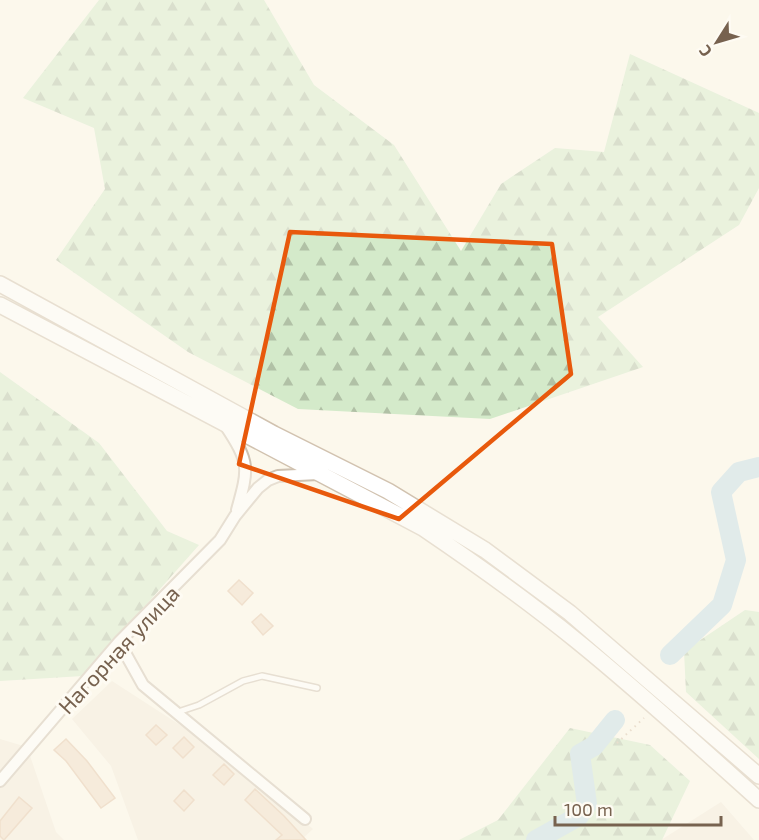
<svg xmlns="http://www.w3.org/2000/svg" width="759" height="840" viewBox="0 0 759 840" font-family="'Exo 2',sans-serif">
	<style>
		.residential { fill: #f3ebdb }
		.forest { fill: url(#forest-firs) }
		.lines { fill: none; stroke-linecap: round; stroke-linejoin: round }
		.river { stroke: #c1dce6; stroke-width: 20 }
		.building { fill: #f0dbc5; stroke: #e2c3a6; stroke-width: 1.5 }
		.service-casing { stroke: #cec1b1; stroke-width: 8 }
		.minor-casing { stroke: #cec1b1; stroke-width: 14 }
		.secondary-casing { stroke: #d1c2af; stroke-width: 18 }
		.path { stroke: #d6bea7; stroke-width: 2; stroke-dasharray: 1.5 4.5; stroke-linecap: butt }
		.service { stroke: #fff; stroke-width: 5 }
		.minor { stroke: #fff; stroke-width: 10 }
		.secondary { stroke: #fff; stroke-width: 15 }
		.marked { fill: none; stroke: #e8590c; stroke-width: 4.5; stroke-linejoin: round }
		.labels { text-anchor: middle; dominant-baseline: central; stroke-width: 6; stroke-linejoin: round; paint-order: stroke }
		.street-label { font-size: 22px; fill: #77624f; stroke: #fefbf3 }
	</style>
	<defs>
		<pattern id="forest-firs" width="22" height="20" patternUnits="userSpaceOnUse" patternTransform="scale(1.5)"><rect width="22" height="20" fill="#d4eaca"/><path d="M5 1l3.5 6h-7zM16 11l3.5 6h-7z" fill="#b1c1a6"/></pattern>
	</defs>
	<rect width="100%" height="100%" fill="#fcf8ec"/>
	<path class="residential" d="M112,681L211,745L313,829L301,840H138L111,766L72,719Z
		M0,739L27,747L56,832L64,840H0Z
		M721,802L754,840H661Z"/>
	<path class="forest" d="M99,0H264L314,85L394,145L461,251L501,184L555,148L604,152L630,54L759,113V188L739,225L598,317L643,367L490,419L298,409L188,352L56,260L105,189L94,128L23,98Z
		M0,372L99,443L167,531L199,545L83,676L0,681Z
		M745,610L759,612V759L686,692L684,651Z
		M570,728L650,745L690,781L662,840H459L498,820Z"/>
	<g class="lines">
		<path class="river" d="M670,655L722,605L736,560L721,492L739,472L759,467
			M536,840L579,816L587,804L580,754L594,746L615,720"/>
	</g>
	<path class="building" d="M239,580L253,593L242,605L228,591Z
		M261,614L273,626L263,635L252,622Z
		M156,725L167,735L156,745L146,735Z
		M184,737L194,747L183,758L173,748Z
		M66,739L87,761L115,798L101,808L66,761L54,750Z
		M224,764L234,774L224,785L213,775Z
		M255,789L284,816L306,840H276L282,835L245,800Z
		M184,790L194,800L184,811L174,801Z
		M19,797L32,808L4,840L0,836V821Z"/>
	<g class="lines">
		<g class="service-casing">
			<path id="service" d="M178,712L199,705L243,681L262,676L317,688"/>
		</g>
		<g class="minor-casing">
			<path id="minor" d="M225,425C250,463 249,467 237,510
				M119,642L143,685L305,819
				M0,781L119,642L220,540L235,516L258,488L268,480L278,476L318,474"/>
		</g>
		<g class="secondary-casing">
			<path id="secondary" d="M0,284L274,434L388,491L485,550L570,613L759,776
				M0,305L423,528C476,564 528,601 577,641C640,692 699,746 759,800"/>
		</g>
		<path class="path" d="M617,743L644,718"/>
		<use href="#service" class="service"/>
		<use href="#minor" class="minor"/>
		<use href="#secondary" class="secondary"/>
	</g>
	<path d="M0 0H759V840H0ZM290,232L552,244L571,374L399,519L239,464Z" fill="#fcf8ec" fill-opacity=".55" fill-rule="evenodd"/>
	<path class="marked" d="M290,232L552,244L571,374L399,519L239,464Z"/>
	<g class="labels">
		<g class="street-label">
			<text transform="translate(118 649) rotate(-47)">Нагорная улица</text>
		</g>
	</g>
	<g transform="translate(717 42) rotate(233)" stroke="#fefbf3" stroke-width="4.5" paint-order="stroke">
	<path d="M0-4.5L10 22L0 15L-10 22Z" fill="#77624f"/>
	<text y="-9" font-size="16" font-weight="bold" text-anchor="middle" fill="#77624f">С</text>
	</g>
	<path d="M555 816v9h166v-9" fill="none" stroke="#77624f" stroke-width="3"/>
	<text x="564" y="816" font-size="18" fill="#77624f" stroke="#fefbf3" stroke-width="4.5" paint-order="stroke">100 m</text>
</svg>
